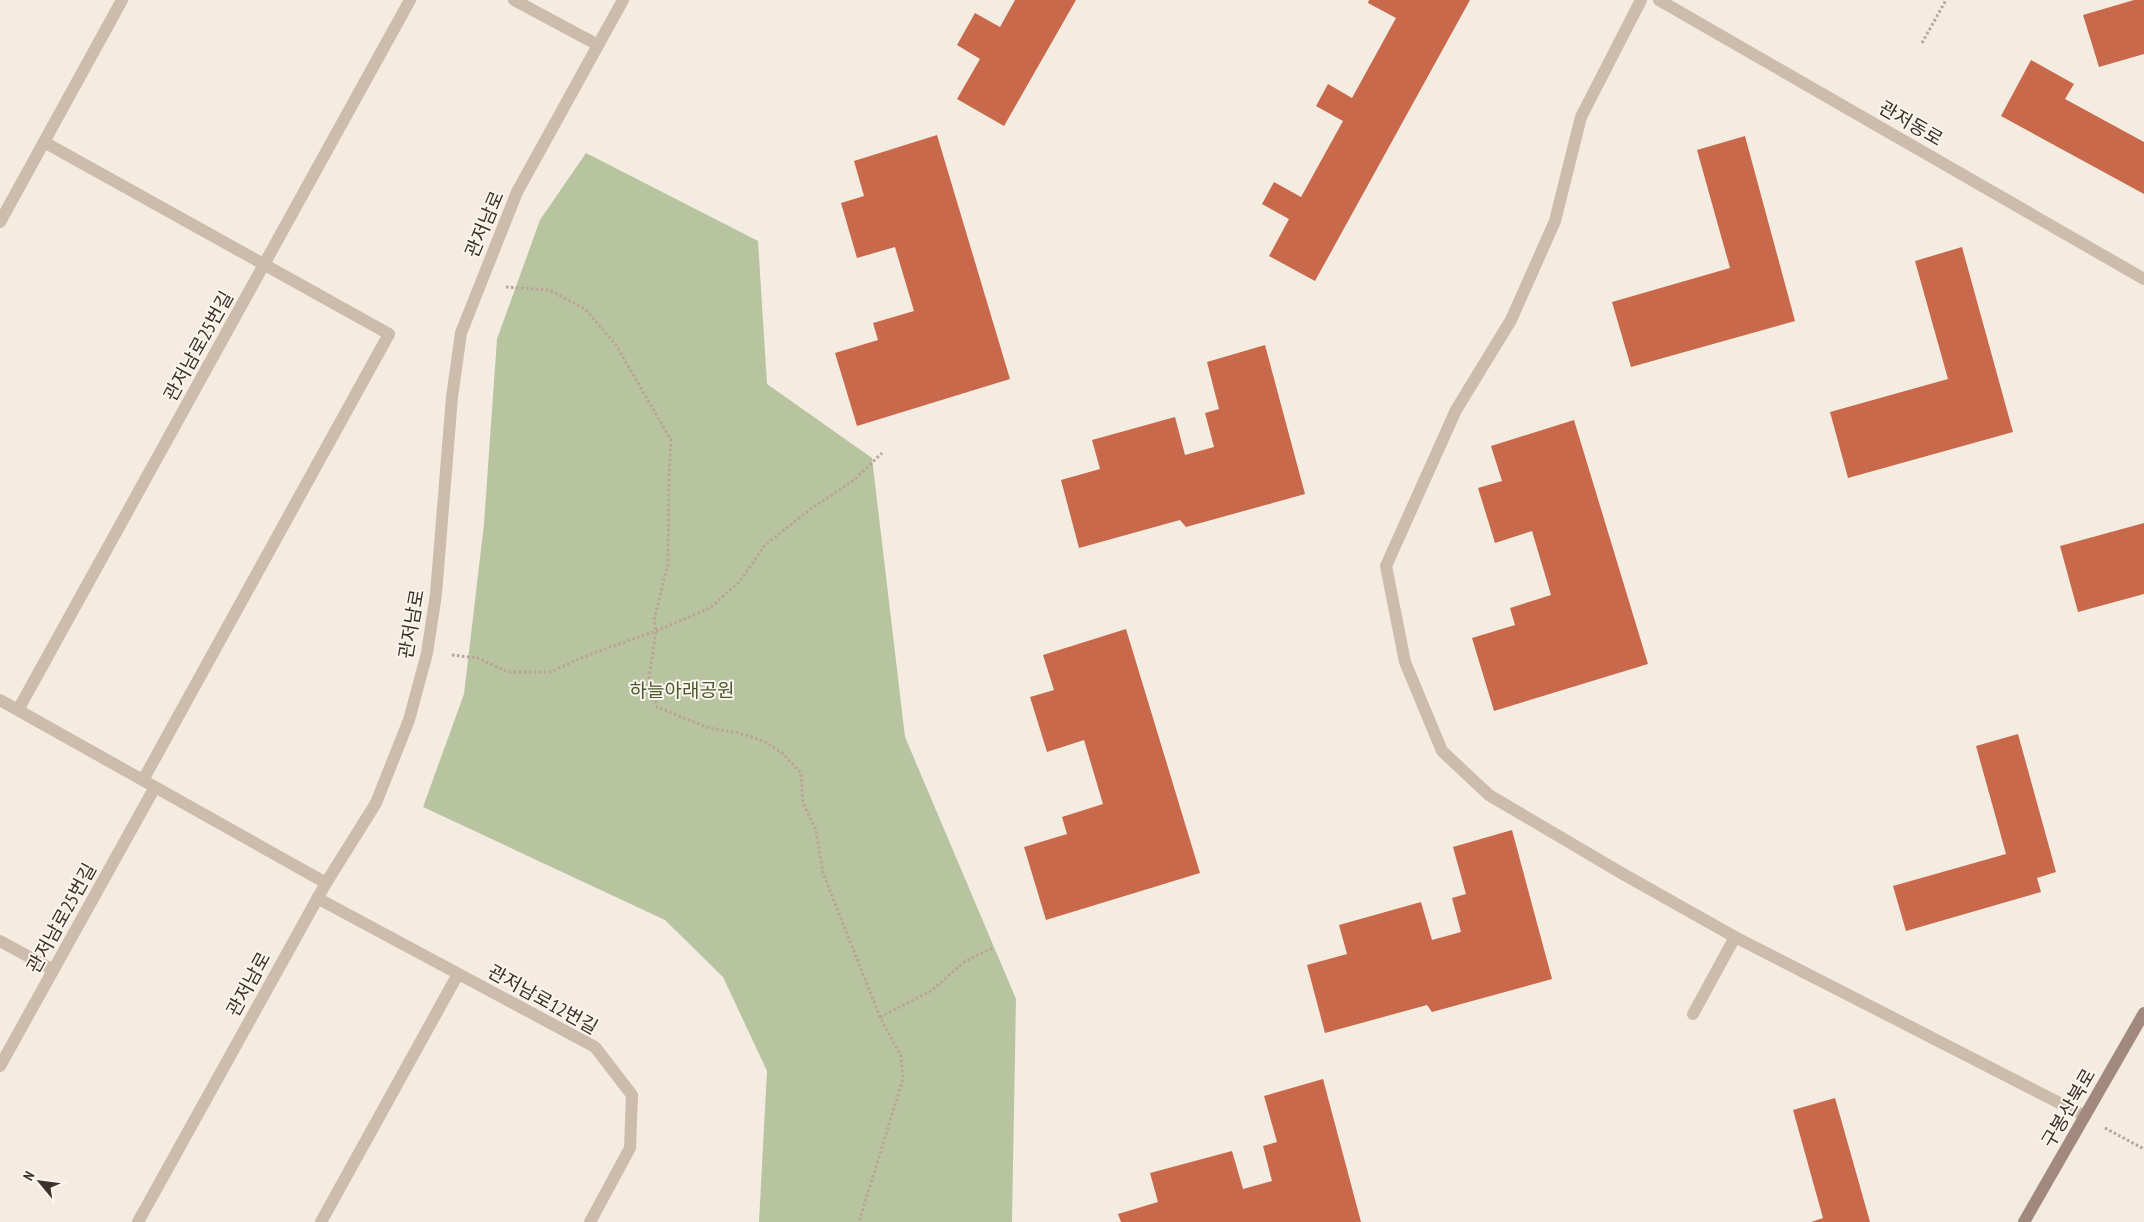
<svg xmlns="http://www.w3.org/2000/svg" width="2144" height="1222" viewBox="0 0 2144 1222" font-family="'PT Sans Narrow','Noto Sans KR',sans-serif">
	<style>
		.green { fill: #b8c4a0 }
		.building { fill: #c8694b }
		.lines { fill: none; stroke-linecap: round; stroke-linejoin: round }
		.path { stroke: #b9a596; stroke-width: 3; stroke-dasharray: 2.5 2.5; stroke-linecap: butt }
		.service { stroke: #cdbbac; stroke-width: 12 }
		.minor { stroke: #cdbbac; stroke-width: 12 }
		.secondary { stroke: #a18a7d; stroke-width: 12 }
		.labels { text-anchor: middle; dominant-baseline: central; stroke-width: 4; stroke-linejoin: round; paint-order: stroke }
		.street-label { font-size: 19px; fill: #3b302b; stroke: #fbf5ee }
		.park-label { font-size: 19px; fill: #4a5a2e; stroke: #fbf5ee }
	</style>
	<rect width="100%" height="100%" fill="#f4ebe1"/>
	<path class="green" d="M586,153L758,241L767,384L872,458L905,737L1016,999L1012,1222H759L767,1071L723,977L665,920L423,807L464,694L484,524L497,339L540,220Z"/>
	<path class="building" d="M1015,0H1076L1004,126L957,99L980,59L957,45L975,13L1000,27Z
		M1369,0H1470L1315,281L1269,256L1289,219L1262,204L1274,182L1301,197L1343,121L1316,106L1328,84L1352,98L1396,18L1368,3Z
		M2134,0H2144V54L2099,67L2083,15Z
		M2031,60L2074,84L2065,99L2144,142V194L2001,116Z
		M937,135L1010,379L857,426L835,353L878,340L873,323L914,311L895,247L857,258L841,203L864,196L854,161Z
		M1745,136L1795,321L1631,367L1612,302L1730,268L1697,150Z
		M1962,247L2013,432L1848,478L1830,412L1948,379L1915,261Z
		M1265,345L1305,494L1186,527L1180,520L1079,548L1061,480L1100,469L1092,440L1175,417L1185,455L1214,447L1205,413L1219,409L1207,362Z
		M1574,420L1648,664L1494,711L1472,638L1515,625L1510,608L1551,595L1532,531L1495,543L1478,488L1502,481L1491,446Z
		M2144,523V594L2078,612L2060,546Z
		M1126,629L1200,873L1046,920L1024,847L1067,834L1062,817L1103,804L1084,740L1047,752L1030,697L1054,690L1043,655Z
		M2018,734L2056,872L2037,878L2041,892L1906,931L1893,886L2006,854L1976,746Z
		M1512,830L1552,979L1432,1012L1427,1005L1325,1033L1307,965L1347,954L1339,925L1421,902L1432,940L1461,932L1452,898L1466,894L1453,847Z
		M1323,1079L1361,1222H1121L1118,1214L1158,1202L1150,1173L1232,1151L1243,1189L1272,1181L1263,1146L1277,1142L1264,1096Z
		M1835,1098L1870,1222H1811L1823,1218L1793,1110Z"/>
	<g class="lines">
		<path class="path" d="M1922,43L1946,0
			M506,287L549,290L585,309L616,345L671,440L669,476L668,564L654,620L656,631L649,677L657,707L709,728L738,733L764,741L782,753L801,773L803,803L816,830L823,873L880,1017L901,1056L903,1079L859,1222
			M452,655L478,658L508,672H550L591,654L656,631L710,608L740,581L765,545L812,508L854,480L882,453
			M880,1017L931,991L964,962L994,947
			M2105,1128L2144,1149"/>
		<path class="service" d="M1641,0L1581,117L1555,221L1511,320L1456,410L1386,566L1405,662L1442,751L1489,795L1623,874L1735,937
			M1693,1014L1735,937L2085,1116"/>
		<path class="minor" d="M514,0L598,45
			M1659,0L2144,279
			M44,142L389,334L143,780
			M0,222L122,0
			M0,700L326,883
			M18,710L410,0
			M317,898L595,1047L632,1095L630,1148L590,1222
			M0,941L53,970
			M0,1066L155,787
			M138,1222L326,883L376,803L409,720L427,653L436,594L452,397L461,333L517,192L623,0
			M321,1222L458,974"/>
		<path class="secondary" d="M2024,1222L2144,1013"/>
	</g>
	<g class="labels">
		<g class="street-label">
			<text transform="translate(1911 123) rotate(30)">관저동로</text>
			<text transform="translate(484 224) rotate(-67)">관저남로</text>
			<text transform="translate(198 346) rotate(-61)">관저남로25번길</text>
			<text transform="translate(411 624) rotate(-80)">관저남로</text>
			<text transform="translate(61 918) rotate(-61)">관저남로25번길</text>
			<text transform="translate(248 984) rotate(-61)">관저남로</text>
			<text transform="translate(543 999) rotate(29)">관저남로12번길</text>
			<text transform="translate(2068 1108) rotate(-60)">구봉산북로</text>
		</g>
		<g class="park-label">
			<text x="682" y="690">하늘아래공원</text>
		</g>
	</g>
	<g transform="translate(40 1182) rotate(299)" stroke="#fbf5ee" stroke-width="4" paint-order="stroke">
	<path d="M0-4L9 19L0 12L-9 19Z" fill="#3b302b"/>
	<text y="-8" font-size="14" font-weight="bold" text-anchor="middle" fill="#3b302b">N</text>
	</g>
</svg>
